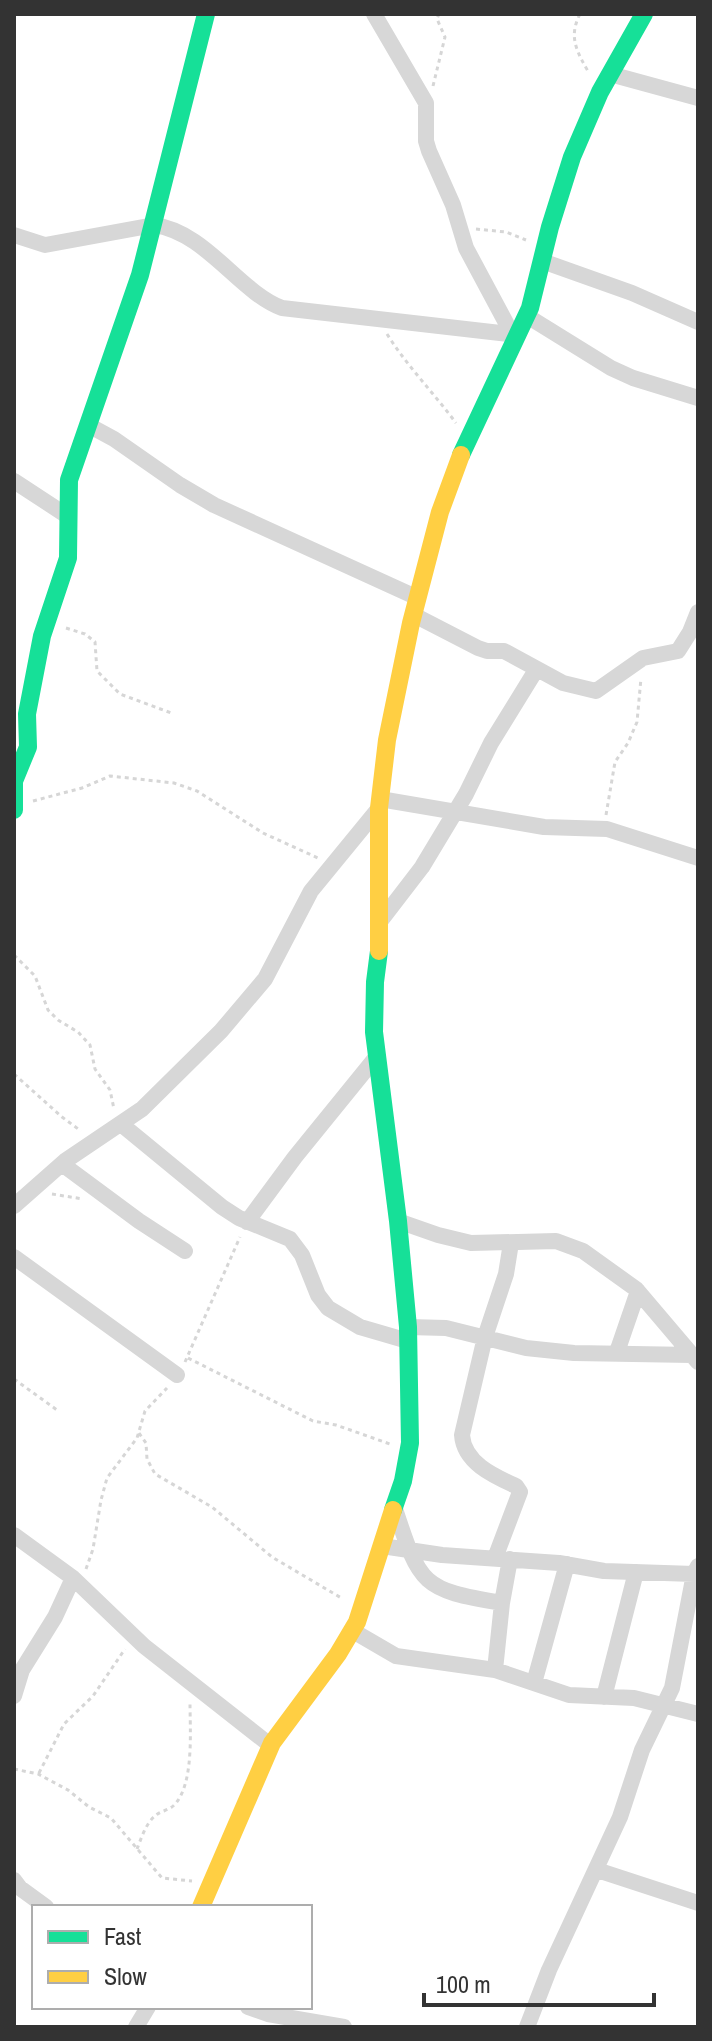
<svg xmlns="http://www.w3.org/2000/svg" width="712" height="2041" viewBox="0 0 712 2041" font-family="'Archivo Narrow',sans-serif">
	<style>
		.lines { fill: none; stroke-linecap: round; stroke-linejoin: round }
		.path { stroke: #d6d6d6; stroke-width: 3; stroke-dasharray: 4 4; stroke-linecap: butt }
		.street { stroke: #d7d7d7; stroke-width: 16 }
		.fast { stroke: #16e098; stroke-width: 18 }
		.slow { stroke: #ffcf43; stroke-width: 18 }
	</style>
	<rect width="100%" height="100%" fill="#fff"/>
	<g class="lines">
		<path class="path" d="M580,14C568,37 577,52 589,73
			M433,86L445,37L437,19L439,14
			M476,229L506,232L526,240
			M387,334C407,366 433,392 456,423
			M66,628L85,634L95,642L97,671L120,694L174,714
			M33,801L82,788L110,776L174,783L197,791L263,833L318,858
			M606,815L615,762L628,743L637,722L641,678
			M14,955L35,976L48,1010L58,1020L78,1032L90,1045L95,1069L110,1090L114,1109
			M14,1074L62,1117L81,1131
			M52,1194L83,1199
			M188,1358L313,1421L336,1425L390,1444
			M185,1362L240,1237
			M14,1379L57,1410
			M139,1433L146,1443L147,1459L155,1474L212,1507L272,1557L343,1599
			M86,1569L93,1549L101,1500L107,1478L137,1438L145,1411L167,1388
			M14,1769L38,1774L68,1790L89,1807L111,1818L162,1878L192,1881
			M39,1773L64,1724L93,1696L125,1649
			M137,1849C141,1839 146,1823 155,1816C161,1810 170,1811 176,1803C194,1781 190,1730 190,1703"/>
		<path class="street" d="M374,14L426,103V141L429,151L453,205L466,248L512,334
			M610,74L698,98
			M14,235L45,245L154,225C206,232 239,292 282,308L518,335
			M542,261L632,293L698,322
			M527,316L611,368L633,378L698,398
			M90,426L114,439L180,485L214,505L418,598
			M14,481L69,517
			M414,615L478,648L487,651H504L563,683L596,691L643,658L678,651L690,632L698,612
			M380,799L544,827L607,829L698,858
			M379,923L422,867L466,794L491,743L536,670
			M121,1124L222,1207L239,1218L290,1239L302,1255L318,1295L328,1308L360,1327L408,1341
			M62,1164L139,1221L185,1251
			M14,1206L65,1161L142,1109L221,1031L265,979L311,891L379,808
			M398,1221L438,1235L471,1243L556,1241L583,1251L636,1289L698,1362
			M247,1222L295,1157L377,1056
			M14,1257L177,1375
			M408,1327L446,1328L526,1348L574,1353L692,1355
			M617,1352L638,1291
			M395,1509C420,1585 422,1590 502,1603
			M14,1535L73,1578L144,1646L270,1745
			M382,1546L442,1555L559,1563L604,1571L694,1574
			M495,1558L520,1492L516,1486C494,1476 464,1463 462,1435L485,1337L506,1274L511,1243
			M353,1631L396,1656L495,1670L569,1695L634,1698L698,1714
			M495,1670L502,1603L510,1559
			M534,1683L567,1564
			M14,1696L22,1670L55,1617L73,1578
			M604,1697L636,1572
			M597,1870L698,1903
			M14,1880L20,1888L46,1907
			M248,2007L268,2014L344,2027
			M136,2027L148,2007
			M527,2027L549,1970L620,1817L642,1750L672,1688L694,1574L698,1566"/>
		<path class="fast" d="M461,455L530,308L550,227L572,157L600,92L644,14
			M14,810V781L28,747L27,714L42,636L68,558L69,480L140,275L206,14
			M379,951L375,982L374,1032L398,1221L408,1327L410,1443L403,1481L393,1510"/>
		<path class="slow" d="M379,951V808L387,740L411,623L440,512L461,455
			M201,1907L272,1743L338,1654L357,1622L393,1510"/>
	</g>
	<rect width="712" height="2041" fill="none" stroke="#333333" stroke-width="32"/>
	<rect x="32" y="1905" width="280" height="104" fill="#ffffff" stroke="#adadad" stroke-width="2"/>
	<rect x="48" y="1931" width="40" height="12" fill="#16e098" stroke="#adadad" stroke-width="2"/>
	<text x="104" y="1945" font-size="24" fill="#333333">Fast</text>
	<rect x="48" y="1971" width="40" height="12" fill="#ffcf43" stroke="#adadad" stroke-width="2"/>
	<text x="104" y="1985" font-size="24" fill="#333333">Slow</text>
	<path d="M424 1993v12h230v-12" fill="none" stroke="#333333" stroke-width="4"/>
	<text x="436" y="1993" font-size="24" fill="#333333" stroke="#ffffff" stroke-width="6" paint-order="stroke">100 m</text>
</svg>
